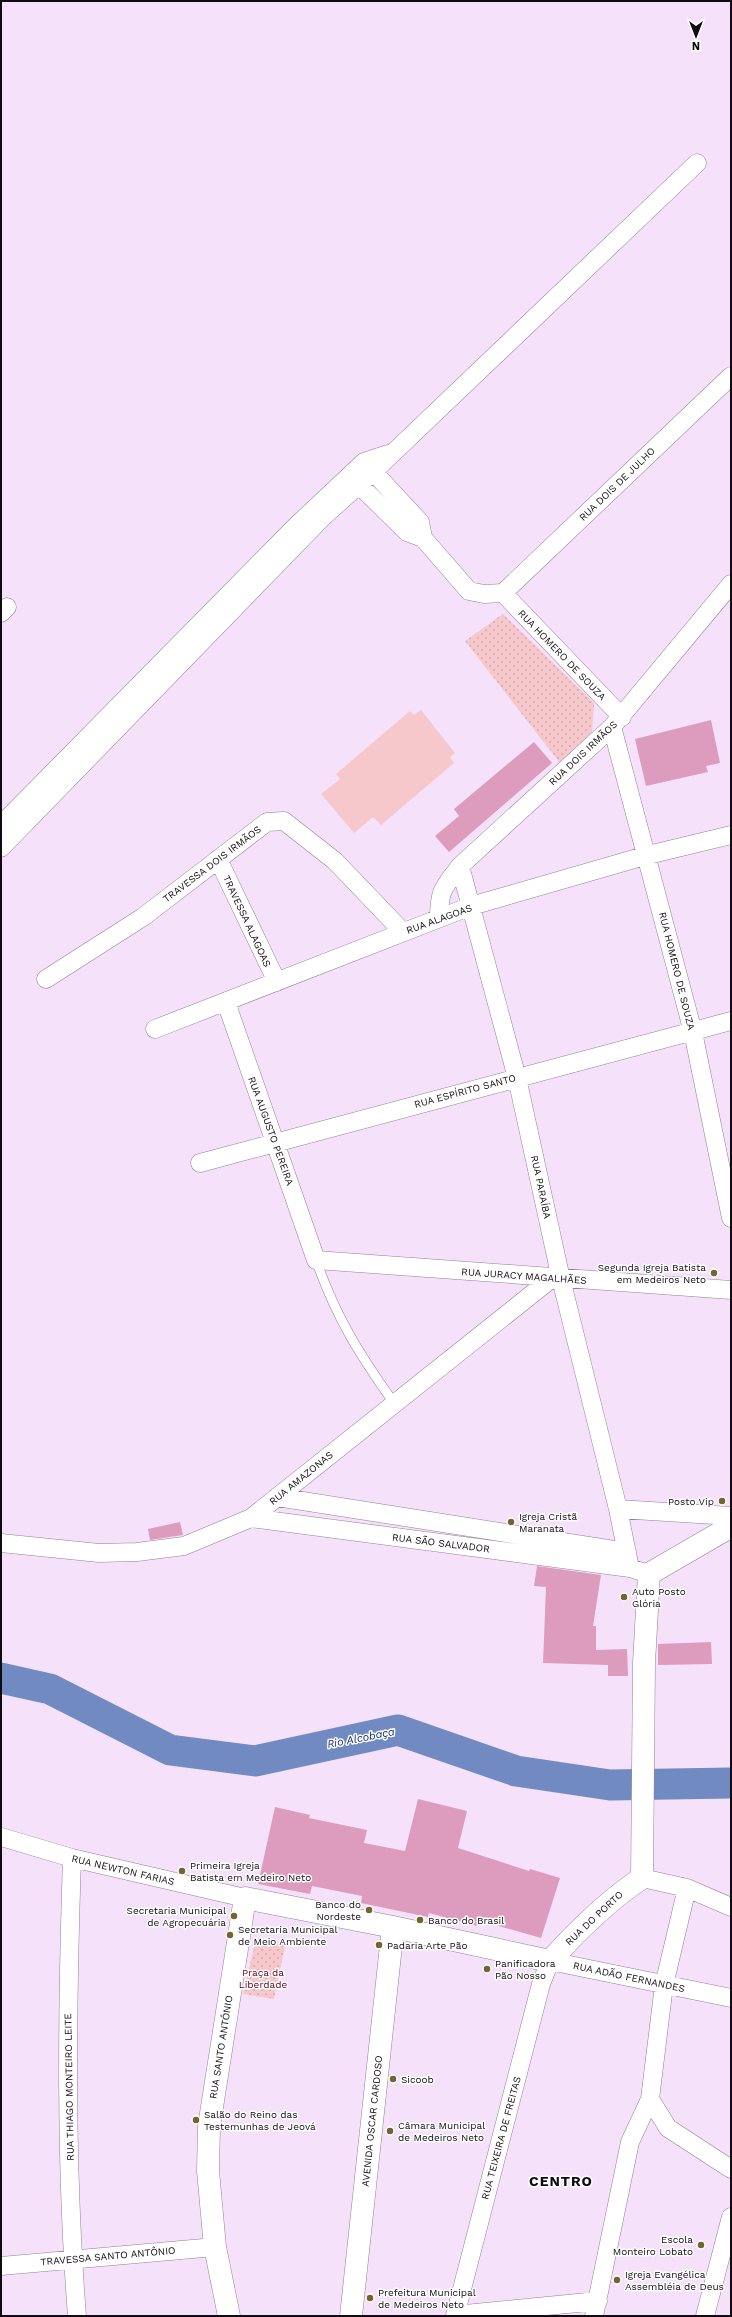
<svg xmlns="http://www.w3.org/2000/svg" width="732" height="2317" viewBox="0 0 732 2317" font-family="'Work Sans',sans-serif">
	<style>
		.grass { fill: #f6c8cb }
		.park { fill: url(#park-dots) }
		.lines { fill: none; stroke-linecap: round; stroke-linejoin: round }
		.river { stroke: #718ac2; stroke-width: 31 }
		.building { fill: #dd9cbe }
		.service-casing { stroke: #918096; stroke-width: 10 }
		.minor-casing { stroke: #918096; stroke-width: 19 }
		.tertiary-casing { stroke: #918096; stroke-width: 23 }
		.service { stroke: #fff; stroke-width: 9 }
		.minor { stroke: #fff; stroke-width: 18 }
		.tertiary { stroke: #fff; stroke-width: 22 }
		.poi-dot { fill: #736532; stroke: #fff; stroke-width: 1.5 }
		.labels { text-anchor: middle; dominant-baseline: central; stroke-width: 3; stroke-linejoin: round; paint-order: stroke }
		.street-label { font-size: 10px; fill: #110a12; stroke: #fff }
		.poi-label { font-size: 10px; fill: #110a12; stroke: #fff; text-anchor: start }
		.park-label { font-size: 10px; fill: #5c021c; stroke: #fff }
		.water-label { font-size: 11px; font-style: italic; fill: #152c6f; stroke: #fff }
		.district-label { font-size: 14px; font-weight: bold; letter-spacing: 1px; fill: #110a12; stroke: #fff }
	</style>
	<defs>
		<pattern id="park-dots" width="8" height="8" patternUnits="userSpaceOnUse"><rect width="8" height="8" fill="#f6c8cb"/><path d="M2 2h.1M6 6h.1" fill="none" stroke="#d2aaad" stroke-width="1.8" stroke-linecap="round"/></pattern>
	</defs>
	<rect width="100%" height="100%" fill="#f5e1fa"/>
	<path class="grass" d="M421,710L455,753L450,757L454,763L381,825L373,817L354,833L321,794L340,779L336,774L410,711L414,715Z"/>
	<path class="park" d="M503,614L594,703L592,732L560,763L465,641Z
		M256,1939L285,1946L274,1999L243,1994Z"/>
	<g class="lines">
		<path class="river" d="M1,1678L50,1689L170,1750L255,1761L398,1730L516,1771L610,1785L731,1783"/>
	</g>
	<path class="building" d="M711,720L720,763L706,766L708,772L646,786L635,739Z
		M534,742L552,763L449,852L435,836L459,816L454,809Z
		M180,1522L183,1535L150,1540L148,1529Z
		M537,1566L601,1575L593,1626H596V1650L627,1649L628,1676H608V1665L543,1663L546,1587L534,1586Z
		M711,1642L712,1664L658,1665V1644Z
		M418,1799L467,1811L458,1848L529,1871L530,1869L560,1878L541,1938L478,1920L477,1926L429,1913L428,1917L361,1903L362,1896L312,1886L310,1894L258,1884L275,1807L310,1815L309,1818L367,1830L364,1843L405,1851Z"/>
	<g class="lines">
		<g class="service-casing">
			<path id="service" d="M316,1260C336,1317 359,1354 394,1403"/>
		</g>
		<g class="minor-casing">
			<path id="minor" d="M365,463L420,522L423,538
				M350,476L407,532L423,538L469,591L484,594L503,593
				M503,593L731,376
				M503,593L622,717
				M1,613L7,607
				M612,727L693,1032L731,1218
				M1,825L296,526L364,462L388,454
				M1,848L323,517L373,472L697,163
				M218,859L277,982
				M460,866L517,1078L561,1279L618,1509L630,1568L649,1574
				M439,918C439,890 444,887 460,866L612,727L731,584
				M46,979L143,917L267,822L284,821L335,861L403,932
				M226,1002L316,1260L731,1290
				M155,1029L471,906L648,855L731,835
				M200,1163L731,1021
				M277,1497L627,1552
				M618,1509L731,1516
				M251,1518L630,1568
				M1,1543L99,1553L137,1552L184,1546L251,1518L551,1279
				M1,1837L72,1858L245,1898
				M72,1858C67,2010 65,2164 77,2316
				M642,1878L687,1888L731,1907
				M650,2099L668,2128L731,2169
				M1,2266L215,2247
				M455,2315L598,2301
				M455,2316L541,1984L550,1961L731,1998
				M594,2316L630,2142L650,2099L664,1985L687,1888
				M705,2316L731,2217"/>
		</g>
		<g class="tertiary-casing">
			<path id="tertiary" d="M229,2316L215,2247L208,2171L209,2126L245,1898L393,1927L550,1961C578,1930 607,1901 642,1878L644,1663L649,1574L730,1527L731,1525
				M351,2316L393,1927"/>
		</g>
		<use href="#service" class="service"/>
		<use href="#minor" class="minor"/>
		<use href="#tertiary" class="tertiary"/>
	</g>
	<g class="poi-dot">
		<circle cx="714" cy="1273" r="4"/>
		<circle cx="722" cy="1501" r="4"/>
		<circle cx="511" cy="1522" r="4"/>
		<circle cx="624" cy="1597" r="4"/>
		<circle cx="182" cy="1871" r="4"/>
		<circle cx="369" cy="1910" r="4"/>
		<circle cx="234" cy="1916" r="4"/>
		<circle cx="420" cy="1920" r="4"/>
		<circle cx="230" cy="1935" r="4"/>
		<circle cx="379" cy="1945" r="4"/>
		<circle cx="487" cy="1969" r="4"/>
		<circle cx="393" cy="2079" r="4"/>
		<circle cx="196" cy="2120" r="4"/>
		<circle cx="390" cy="2131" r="4"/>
		<circle cx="701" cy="2245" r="4"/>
		<circle cx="617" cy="2280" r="4"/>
		<circle cx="370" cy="2298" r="4"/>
	</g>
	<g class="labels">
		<g class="street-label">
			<text transform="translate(617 484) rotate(-44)">RUA DOIS DE JULHO</text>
			<text transform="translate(562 655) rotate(46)">RUA HOMERO DE SOUZA</text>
			<text transform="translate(583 753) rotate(-43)">RUA DOIS IRMÃOS</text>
			<text transform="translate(212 864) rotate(-37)">TRAVESSA DOIS IRMÃOS</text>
			<text transform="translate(439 919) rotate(-20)">RUA ALAGOAS</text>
			<text transform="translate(247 921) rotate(65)">TRAVESSA ALAGOAS</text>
			<text transform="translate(677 971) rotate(76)">RUA HOMERO DE SOUZA</text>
			<text transform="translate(465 1091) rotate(-15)">RUA ESPÍRITO SANTO</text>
			<text transform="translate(271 1131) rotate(70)">RUA AUGUSTO PEREIRA</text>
			<text transform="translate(541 1187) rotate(78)">RUA PARAÍBA</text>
			<text transform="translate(524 1276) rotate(4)">RUA JURACY MAGALHÃES</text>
			<text transform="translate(301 1478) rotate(-39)">RUA AMAZONAS</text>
			<text transform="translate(441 1543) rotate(7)">RUA SÃO SALVADOR</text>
			<text transform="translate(123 1870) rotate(13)">RUA NEWTON FARIAS</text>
			<text transform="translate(594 1918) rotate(-43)">RUA DO PORTO</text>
			<text transform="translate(629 1977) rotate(12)">RUA ADÃO FERNANDES</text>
			<text transform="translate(221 2047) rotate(-81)">RUA SANTO ANTÔNIO</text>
			<text transform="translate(69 2087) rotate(-91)">RUA THIAGO MONTEIRO LEITE</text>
			<text transform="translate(372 2121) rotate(-84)">AVENIDA OSCAR CARDOSO</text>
			<text transform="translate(501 2138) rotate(-75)">RUA TEIXEIRA DE FREITAS</text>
			<text transform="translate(108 2256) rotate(-5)">TRAVESSA SANTO ANTÔNIO</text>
		</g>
		<g class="poi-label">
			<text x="706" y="1267" text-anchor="end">Segunda Igreja Batista<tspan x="706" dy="12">em Medeiros Neto</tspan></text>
			<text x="714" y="1501" text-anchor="end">Posto Vip</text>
			<text x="519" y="1516">Igreja Cristã<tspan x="519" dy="12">Maranata</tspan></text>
			<text x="632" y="1591">Auto Posto<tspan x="632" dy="12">Glória</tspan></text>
			<text x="190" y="1865">Primeira Igreja<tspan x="190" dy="12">Batista em Medeiro Neto</tspan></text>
			<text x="361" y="1904" text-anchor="end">Banco do<tspan x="361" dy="12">Nordeste</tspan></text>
			<text x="226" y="1910" text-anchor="end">Secretaria Municipal<tspan x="226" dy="12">de Agropecuária</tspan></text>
			<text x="428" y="1920">Banco do Brasil</text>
			<text x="238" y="1929">Secretaria Municipal<tspan x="238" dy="12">de Meio Ambiente</tspan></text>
			<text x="387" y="1945">Padaria Arte Pão</text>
			<text x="495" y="1963">Panificadora<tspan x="495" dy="12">Pão Nosso</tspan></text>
			<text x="401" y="2079">Sicoob</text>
			<text x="204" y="2114">Salão do Reino das<tspan x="204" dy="12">Testemunhas de Jeová</tspan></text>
			<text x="398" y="2125">Câmara Municipal<tspan x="398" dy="12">de Medeiros Neto</tspan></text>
			<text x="693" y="2239" text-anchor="end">Escola<tspan x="693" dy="12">Monteiro Lobato</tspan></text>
			<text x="625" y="2274">Igreja Evangélica<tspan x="625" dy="12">Assembléia de Deus</tspan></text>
			<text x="378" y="2292">Prefeitura Municipal<tspan x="378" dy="12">de Medeiros Neto</tspan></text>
		</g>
		<g class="park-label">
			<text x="263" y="1972">Praça da<tspan x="263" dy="12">Liberdade</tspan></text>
		</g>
		<g class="water-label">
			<text transform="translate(361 1738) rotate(-11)">Rio Alcobaça</text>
		</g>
		<g class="district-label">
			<text x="561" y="2181">CENTRO</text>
		</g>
	</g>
	<rect width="732" height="2317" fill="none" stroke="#110a12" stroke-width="4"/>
	<g transform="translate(696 36) rotate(180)" stroke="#ffffff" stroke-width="3" paint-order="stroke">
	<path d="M0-3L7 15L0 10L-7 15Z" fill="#110a12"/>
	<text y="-6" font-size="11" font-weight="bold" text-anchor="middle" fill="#110a12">N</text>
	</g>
</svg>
